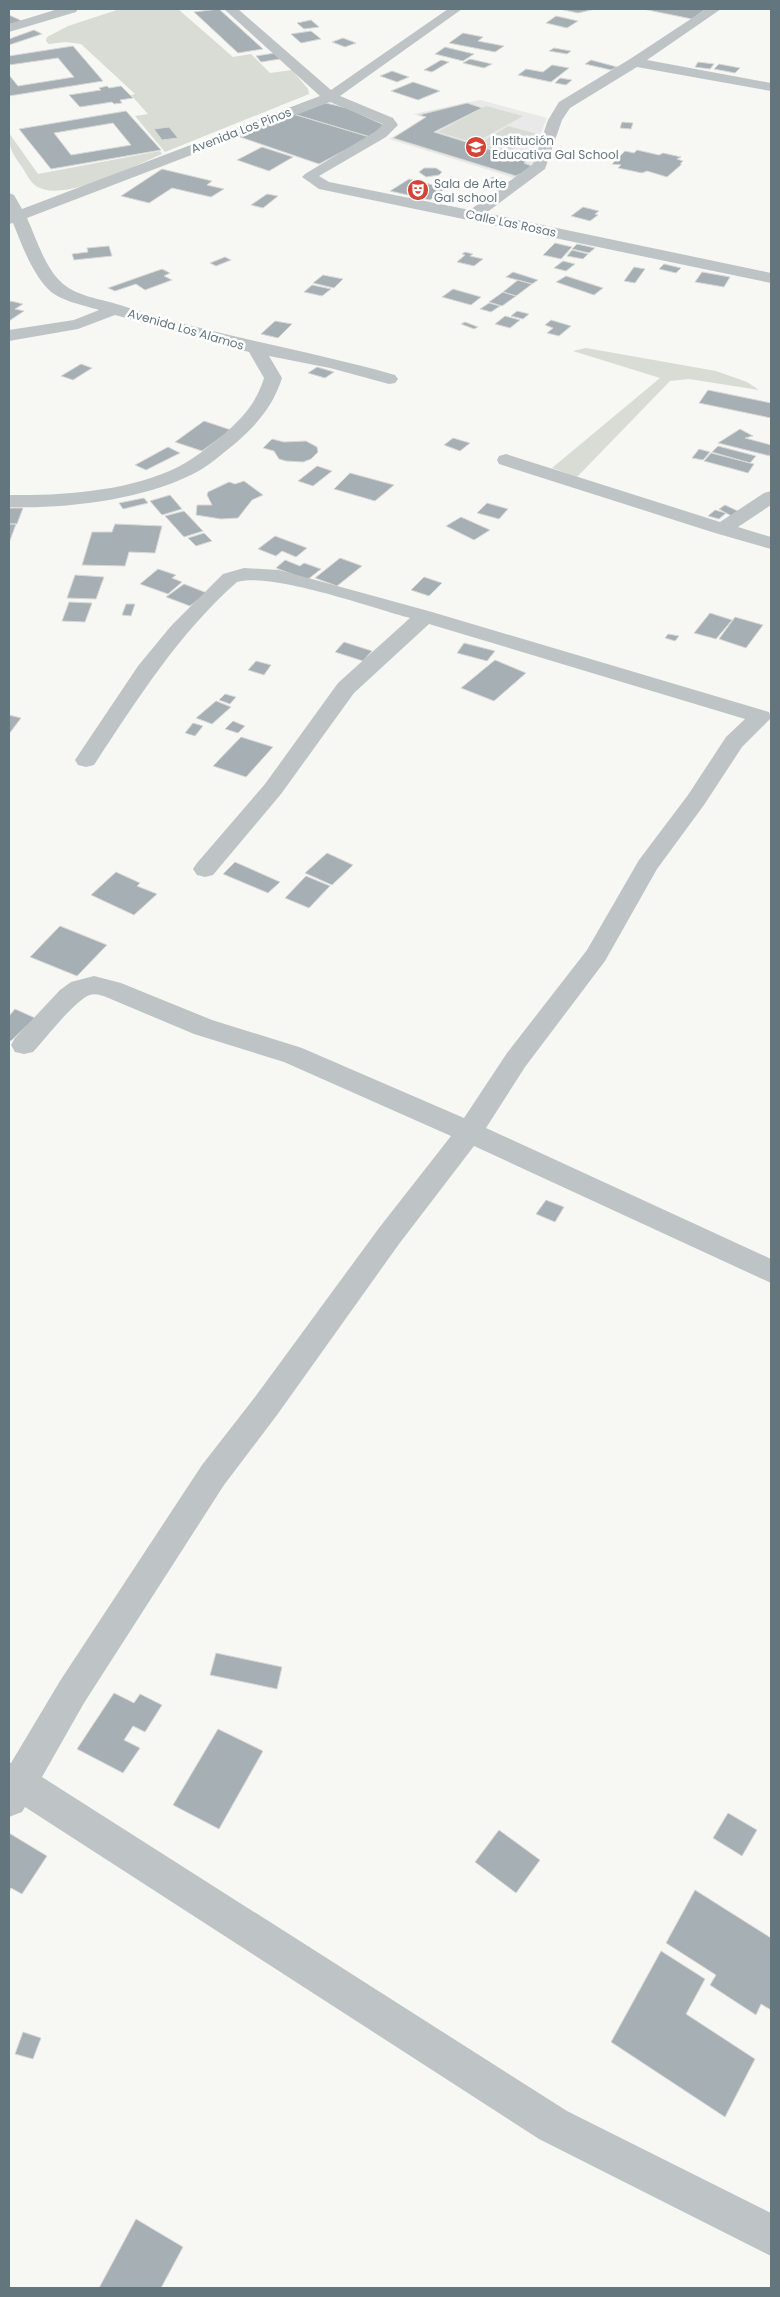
<svg xmlns="http://www.w3.org/2000/svg" width="780" height="2297" viewBox="0 0 780 2297" font-family="Poppins,sans-serif">
	<style>
		.built { fill: #e8e9e8 }
		.green { fill: #d8dcd4 }
		.building { fill: #a6afb3; stroke: #d9d8d7; fill-rule: evenodd }
		.lines { fill: none; stroke-linecap: round; stroke-linejoin: round }
		.minor { fill: #bec4c6; fill-rule: evenodd }
		.labels { text-anchor: middle; dominant-baseline: central; stroke-width: 5; stroke-linejoin: round; paint-order: stroke }
		.far-street-label { font-size: 12px; fill: #64767d; stroke: #fff }
		.far-poi-label { font-size: 12px; fill: #64767d; stroke: #fff; text-anchor: start }
	</style>
	<rect width="100%" height="100%" fill="#f7f7f4"/>
	<path class="built" d="M480,100L547,118L532,155L535,167L517,179L389,139L426,118L413,114Z"/>
	<path class="green" d="M120,9H178L233,57L251,54L270,73L292,70L308,89L309,94L165,152L135,116L148,114L131,95L135,94L81,44L66,42L49,44L46,41L47,37L68,26Z
		M486,106L523,116L475,143L438,132Z
		M508,126L537,134L507,153L477,145Z
		M9,133L38,174L160,151L162,154C135,165 63,204 36,186C30,182 26,173 22,167C13,154 9,150 9,133Z
		M586,348L716,371L747,382L759,390L689,379L670,381L577,477L552,468L660,378L573,351Z"/>
	<path class="building" d="M219,9L263,49L238,53L194,12Z
		M559,9H595L578,13Z
		M643,9H706L692,19Z
		M9,15L22,21L9,25Z
		M556,16L578,21L567,28L546,23Z
		M311,20L319,27L304,29L297,23Z
		M34,30L42,34L9,45V39Z
		M311,31L321,39L301,43L291,34Z
		M463,33L483,37L478,41L504,46L495,52L449,43Z
		M343,38L356,43L345,47L332,42Z
		M73,46L103,81L9,96V75L18,86L74,77L58,58L9,65V56Z
		M445,47L474,54L463,61L435,54Z
		M554,48L571,51L567,54L549,51Z
		M275,53L280,59L261,62L256,56Z
		M470,59L492,64L484,68L463,63Z
		M441,60L449,62L432,72L424,70Z
		M591,60L617,67L611,70L585,64Z
		M698,62L714,64L710,69L695,67Z
		M719,64L740,68L735,73L714,69Z
		M552,65L569,68L551,82L518,75L526,69L543,72Z
		M392,71L409,77L397,82L380,76Z
		M560,78L572,80L566,85L555,83Z
		M413,82L440,91L418,100L391,91Z
		M107,86L109,88L121,86L133,98L120,100L122,103L114,104L112,102L80,107L69,95L101,90L99,88Z
		M326,103L347,108L384,125L370,137L290,113Z
		M467,103L482,108L434,132L527,161L524,163L534,167L516,176L393,138L426,117L419,115Z
		M126,111L161,150L51,169L19,129ZM113,123L131,145L71,155L54,133Z
		M290,113L370,137L319,164L234,135Z
		M622,122L633,123L631,129L620,128Z
		M169,127L178,138L162,140L154,129Z
		M262,147L293,157L269,171L237,160Z
		M637,150L659,155L663,153L681,157L677,159L683,161L680,164H682L667,177L647,171L642,173L618,168L621,165L612,164L625,151L634,153Z
		M424,168H436L442,172L439,175L426,177L419,172Z
		M162,169L212,181L207,185L224,189L211,197L172,188L149,203L121,196Z
		M493,177L502,179L491,186L482,183Z
		M409,179L437,186L446,188L430,200L390,191Z
		M267,194L278,196L263,208L251,205Z
		M583,207L599,211L595,214L598,215L590,221L571,216Z
		M555,243L572,247L561,259L543,255Z
		M577,244L595,248L589,253L572,249Z
		M109,246L112,256L74,260L72,254L88,252L87,248Z
		M572,250L588,254L583,259L567,256Z
		M465,252L473,254L470,256L483,259L474,266L457,262L465,255L462,254Z
		M225,257L231,260L216,266L210,263Z
		M563,261L575,264L566,271L554,268Z
		M664,264L681,268L676,273L659,269Z
		M634,267L645,269L635,283L624,281Z
		M162,269L170,273L164,276L172,280L145,290L136,284L115,291L108,288Z
		M513,272L538,280L532,284L506,277Z
		M702,272L730,277L724,287L695,282Z
		M323,275L343,279L334,288L313,283Z
		M566,276L603,288L594,295L556,282Z
		M518,280L532,284L516,296L503,292Z
		M312,285L331,289L322,296L304,292Z
		M453,289L481,297L471,305L442,297Z
		M503,292L516,296L502,306L489,302Z
		M11,301L23,304L15,309L24,311L9,321V302Z
		M489,303L500,306L491,312L480,309Z
		M517,311L529,314L523,319L511,316Z
		M505,316L520,320L510,328L495,324Z
		M551,320L571,326L559,336L547,333L553,328L545,325Z
		M275,321L292,324L278,338L261,334Z
		M465,322L478,327L474,329L461,324Z
		M81,364L92,368L73,380L61,376Z
		M317,367L334,372L325,378L308,373Z
		M708,390L771,403V418L699,403Z
		M204,421L231,430L202,451L175,442Z
		M740,429L753,436L745,438L771,445L770,456L718,443Z
		M453,438L470,443L460,451L444,445Z
		M272,439L284,442L306,441L317,447L318,452L311,459L303,462L286,461L279,459L274,451L263,448Z
		M718,446L756,456L750,463L712,452Z
		M168,447L180,453L146,470L135,465Z
		M699,449L710,452L703,460L692,458Z
		M711,453L754,464L748,473L704,461Z
		M317,466L332,471L313,486L298,481Z
		M350,473L394,485L375,501L334,489Z
		M244,481L263,495L252,500L238,518L221,519L196,515L197,505H212L207,495L208,492L229,482L235,484Z
		M170,495L182,509L162,515L150,501Z
		M144,498L148,503L123,509L119,503Z
		M487,503L508,509L499,519L477,513Z
		M725,505L742,513L735,518L719,509Z
		M9,508H23L17,524H9Z
		M715,510L726,513L719,519L708,516Z
		M184,511L203,531L184,537L165,516Z
		M461,517L490,530L474,540L446,526Z
		M9,524H16L9,543Z
		M115,524L162,526L155,553L129,552L125,566L82,565L92,532H112Z
		M204,533L212,541L196,546L188,538Z
		M275,536L307,548L296,557L282,551L276,556L258,549Z
		M340,558L362,566L337,586L315,578Z
		M285,560L300,566L304,563L321,569L307,580L276,568Z
		M158,569L176,575L172,578L182,582L168,594L140,584Z
		M75,575L104,577L96,599L67,598Z
		M424,577L442,583L429,596L411,590Z
		M184,584L207,593L190,606L166,597Z
		M69,602L92,603L85,622L62,621Z
		M126,604H135L131,616L122,615Z
		M710,613L732,620L716,639L694,633Z
		M735,617L763,625L746,648L719,639Z
		M668,634L679,636L675,641L665,638Z
		M344,642L372,651L363,661L335,652Z
		M464,643L495,651L487,661L457,653Z
		M495,660L526,673L494,701L461,688Z
		M256,661L271,665L264,675L248,670Z
		M225,694L236,697L230,704L219,700Z
		M216,701L231,707L212,724L196,718Z
		M9,715L21,718L9,734Z
		M233,721L245,726L238,733L225,729Z
		M193,723L203,726L195,736L185,733Z
		M241,737L273,747L246,777L213,766Z
		M327,853L353,865L332,885L305,873Z
		M235,862L280,882L268,893L223,874Z
		M116,872L140,883L137,886L157,894L134,915L91,895Z
		M306,876L330,886L309,908L285,898Z
		M60,926L107,945L77,976L30,957Z
		M15,1009L35,1018L11,1041L9,1040V1016Z
		M546,1200L564,1207L555,1222L536,1214Z
		M216,1653L282,1667L277,1689L210,1675Z
		M114,1693L134,1703L140,1694L162,1705L145,1732L133,1726L124,1740L140,1748L123,1773L77,1749Z
		M218,1729L263,1751L219,1829L173,1805Z
		M728,1813L757,1830L742,1856L713,1838Z
		M499,1830L540,1860L516,1893L475,1862Z
		M9,1833L47,1856L22,1894L11,1888L9,1892Z
		M695,1890L771,1938V2010L761,2004L756,2015L710,1985L716,1975L666,1943Z
		M661,1951L705,1979L686,2014L755,2059L725,2117L611,2042Z
		M23,2032L41,2038L33,2059L15,2054Z
		M136,2219L183,2247L161,2288H99Z"/>
	<g class="lines">
		<path class="minor" d="M58,9H78L76,12L9,32V24Z
			M224,9H238L331,90L448,9H462L340,96L393,118L398,125L386,137L319,176L329,182L470,210L533,164L548,120L559,102L630,59L706,9H721L647,60L771,83V91L637,67L570,108L562,120L545,169L486,213L771,273V283L319,189L302,177L305,174L376,131L383,124L330,102L27,218C36,238 44,265 60,281C74,296 101,299 120,305C210,335 304,349 395,375L398,379L395,383L389,384L330,368L269,356L282,378C273,406 258,423 237,442C222,454 208,467 191,475C140,500 65,509 9,507V495C62,496 130,491 178,467C194,459 208,447 222,436C242,418 256,404 264,378L249,352L115,315L78,329L9,341V330L74,320L99,310C83,305 60,301 48,289C31,271 22,245 13,223L9,224V193L14,195L22,209L320,96Z
			M506,454L720,522L764,493L771,491V505L738,527L771,537V549L715,533L499,464L497,460L499,456Z
			M244,568L279,570L432,612L769,712L771,718L742,747L704,805L657,869L605,961L525,1067L486,1128L771,1259V1283L474,1146L399,1244L277,1415L224,1485L84,1703L42,1777L567,2111L771,2213V2256L539,2139L25,1807L22,1812L9,1817V1762L11,1763L60,1681L202,1465L255,1397L379,1228L451,1136L284,1062L194,1034L106,997C101,995 95,993 90,995C76,999 45,1039 33,1052L24,1054L15,1052L11,1045L15,1038L60,990L71,982L94,976L121,983L212,1020L302,1048L464,1118L507,1053L587,950L639,860L688,795L726,737L745,719L429,624L354,693L281,794L213,875L205,877L197,875L193,869L197,863L265,784L338,683L410,618C372,608 272,572 237,582C178,634 137,700 94,765L86,767L78,765L75,760L138,666L171,626L223,574Z"/>
	</g>
	<defs>
		<g id="school-disc" transform="scale(1.125)"><circle r="9.5" fill="#d64235" stroke="#fff"/><path d="M0-5L7-2L0 1L-7-2ZM-4 1L0 2.5L4 1V4Q0 6-4 4Z" fill="#fff"/></g>
		<g id="theatre-disc" transform="scale(1.125)"><circle r="9.5" fill="#d64235" stroke="#fff"/><path d="M-5-5.5Q0-4 5-5.5V0Q5 5 0 6Q-5 5-5 0ZM-3.3-2.5H-1v1.5H-3.3ZM1-2.5H3.3v1.5H1ZM-2.8 1Q0 5.5 2.8 1Z" fill="#fff"/></g>
	</defs>
	<g fill-rule="evenodd">
		<use href="#school-disc" x="476" y="147"/>
		<use href="#theatre-disc" x="418" y="190"/>
	</g>
	<g class="labels">
		<g class="far-street-label">
			<text transform="translate(241 130) rotate(-21)">Avenida Los Pinos</text>
			<text transform="translate(511 223) rotate(12)">Calle Las Rosas</text>
			<text transform="translate(186 329) rotate(16)">Avenida Los Alamos</text>
		</g>
		<g class="far-poi-label">
			<text x="492" y="140">Institución<tspan x="492" dy="14">Educativa Gal School</tspan></text>
			<text x="434" y="183">Sala de Arte<tspan x="434" dy="14">Gal school</tspan></text>
		</g>
	</g>
	<rect width="780" height="2297" fill="none" stroke="#64767d" stroke-width="20"/>
</svg>
